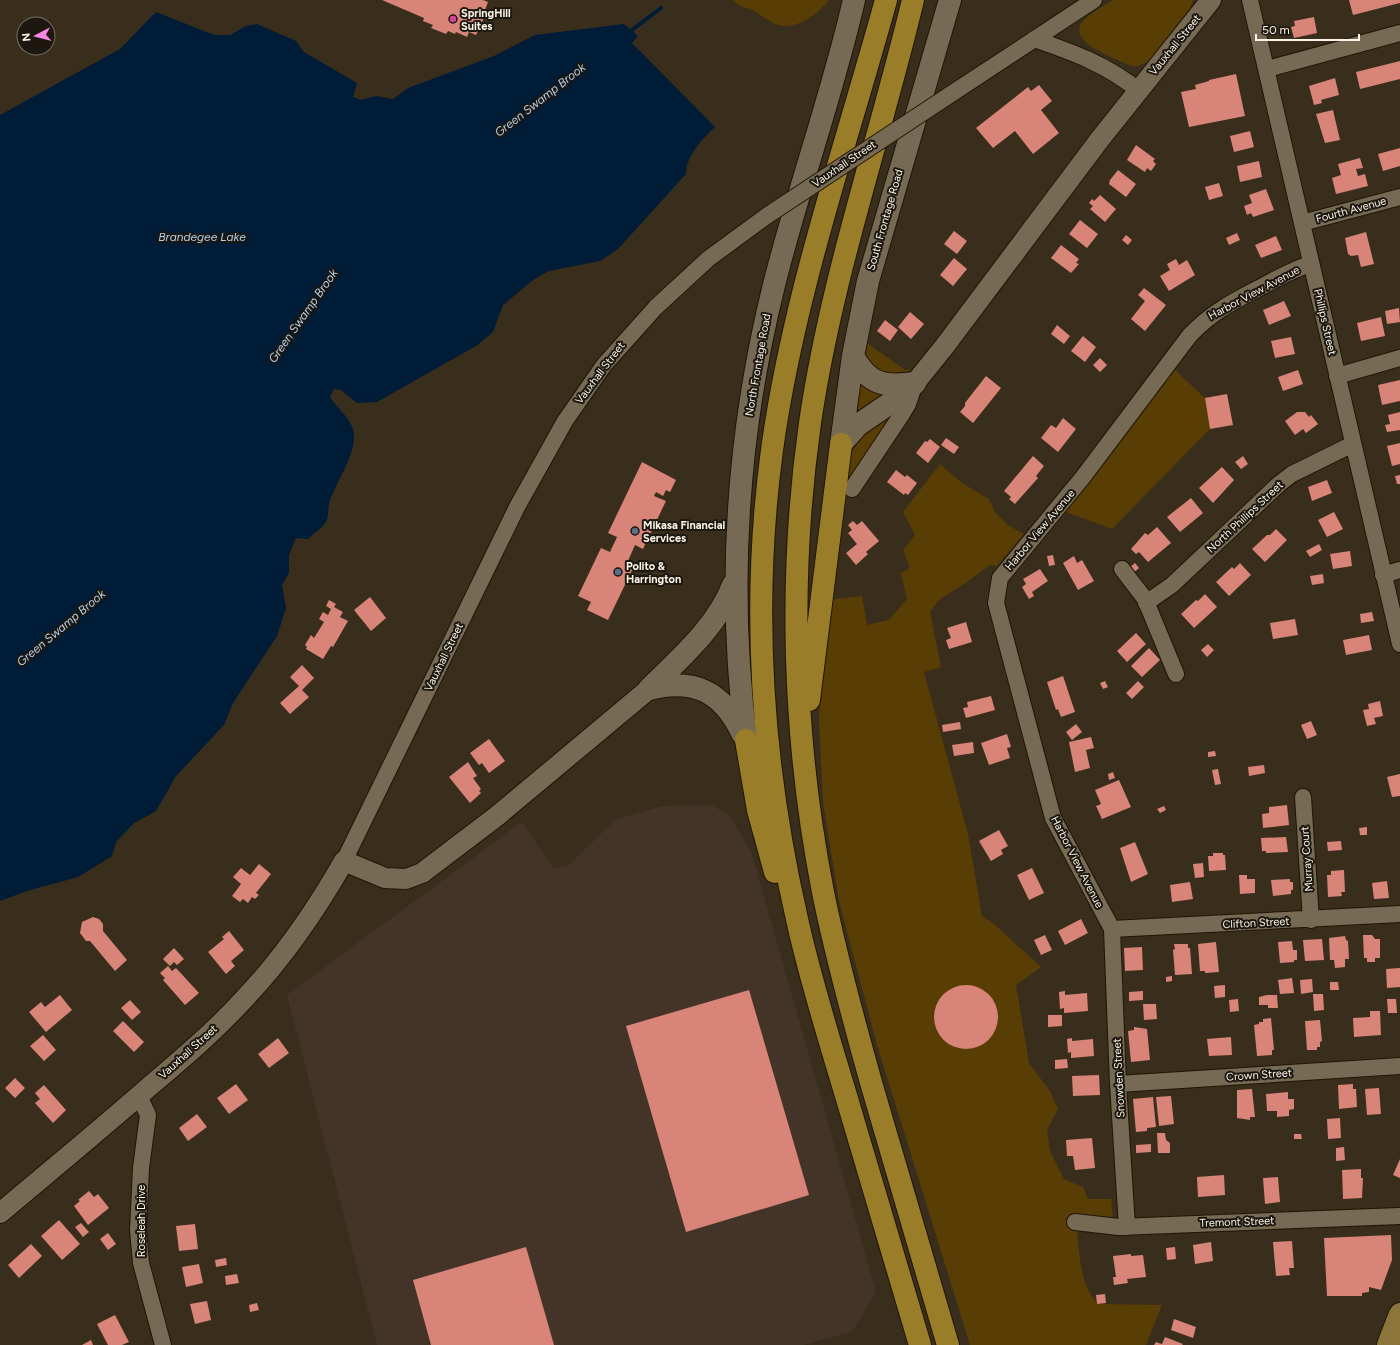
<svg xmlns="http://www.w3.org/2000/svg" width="1400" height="1345" viewBox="0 0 1400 1345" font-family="Figtree,sans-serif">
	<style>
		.industrial { fill: #443428 }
		.green { fill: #583d05 }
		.water { fill: #001c37 }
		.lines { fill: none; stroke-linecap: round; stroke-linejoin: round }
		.stream { stroke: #001c37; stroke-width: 4 }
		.building { fill: #d88478 }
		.minor-casing { stroke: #201605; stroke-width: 18 }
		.tertiary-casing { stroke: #201605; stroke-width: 22 }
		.secondary-casing { stroke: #201605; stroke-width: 24 }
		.primary-casing { stroke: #201605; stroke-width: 24 }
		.motorway-casing { stroke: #201605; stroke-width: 24 }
		.minor { stroke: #766a55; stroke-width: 16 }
		.tertiary { stroke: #766a55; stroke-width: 20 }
		.secondary { stroke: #766a55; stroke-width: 22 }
		.primary { stroke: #8c753b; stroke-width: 22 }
		.motorway { stroke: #9a7d29; stroke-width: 22 }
		.minor-bridge-casing { stroke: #201605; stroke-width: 18; stroke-linecap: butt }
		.minor-bridge { stroke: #766a55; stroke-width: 16 }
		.hotel-dot { fill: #d1479c; stroke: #1c170f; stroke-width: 1.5 }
		.service-dot { fill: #5c6f8a; stroke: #1c170f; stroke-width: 1.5 }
		.labels { text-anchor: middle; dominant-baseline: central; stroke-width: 4; stroke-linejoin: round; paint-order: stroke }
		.poi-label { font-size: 11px; font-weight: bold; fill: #fbf4e8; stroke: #1c170f; text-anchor: start }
		.street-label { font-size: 11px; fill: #fbf4e8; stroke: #1c170f }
		.water-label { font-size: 12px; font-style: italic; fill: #b3d0f0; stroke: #1c170f }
	</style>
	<rect width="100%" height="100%" fill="#392e1c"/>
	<path class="industrial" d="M711,805L729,815L751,851L876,1292L852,1332L803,1345H377L287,995L522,822L554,868L568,866L615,820L662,806Z"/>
	<path class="green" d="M733,0H829C817,14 796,32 776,24C768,21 761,15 754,11C747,7 737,7 733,0Z
		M1113,0H1193L1190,8L1149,61L1138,66H1131C1116,58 1063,42 1084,20C1092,12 1104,6 1113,0Z
		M864,341L905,370L913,369L903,374L884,376L861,353Z
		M1173,368L1205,398L1210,429L1112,529L1066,512Z
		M856,378L888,398L856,413Z
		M888,410L898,414L845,494V505L837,517L847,461L861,437Z
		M940,464L962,483L989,499L995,512L1008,525L1024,534L997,566L990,565L967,582L939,600L930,612L941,667L924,672L968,834L982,916L994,924L1041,967L1016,985L1029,1063L1050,1091L1058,1109L1047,1130L1050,1151L1064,1179L1083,1187L1088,1199H1111L1113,1218L1077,1229C1079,1255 1080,1282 1097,1304L1162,1305L1146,1345H970L877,1045L839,901L823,802L819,720L822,663L828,600L862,596L867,625L889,620L907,599L901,573L910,568L903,550L915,535L903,512Z"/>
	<path class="water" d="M156,12L214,35H230L246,26L257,24L296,41L304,52L357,83L353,97L361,100L376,96L393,99L408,88L494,56L535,35L624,24L638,36L632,43L715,127C702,139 686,156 686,174L618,249L600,261L549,271L533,280L503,305L493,332L476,346L377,402L357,403L341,390L334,389L330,397C338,410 353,419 354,435C355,457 335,483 329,504C328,509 329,517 326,522C322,528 313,534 308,539L296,538L289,555V573L282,585L286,608L277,636L233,703L224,725L176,776L156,811L134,823L116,842L112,856L78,877L27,891L0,901V115L120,49Z"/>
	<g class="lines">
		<path class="stream" d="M628,33L661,8"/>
	</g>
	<path class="building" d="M382,0H483L488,2L485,10L487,11L476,35L469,32L467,37L456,32L455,34L448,31L446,34L431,28L433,25L423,21L424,18Z
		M1349,0H1400V3L1353,15Z
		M1314,17L1317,33L1294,38L1291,27L1295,26L1294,21Z
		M1400,61V79L1360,89L1356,72Z
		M1236,74L1245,116L1189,127L1181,92L1196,89L1195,85L1209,81V80Z
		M1335,78L1339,95L1321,100L1322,103L1314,105L1309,86Z
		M1039,85L1052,101L1041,110L1059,133L1033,154L1015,131L993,148L976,128L1028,87L1031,91Z
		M1333,110L1340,140L1325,143L1316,114Z
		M1250,131L1254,147L1234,152L1230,136Z
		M1136,145L1155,159L1153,161L1156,164L1151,171L1147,168L1145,172L1127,160Z
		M1400,148V166L1383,171L1378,154Z
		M1360,158L1363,168L1356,169L1358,176L1365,174L1368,186L1336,194L1332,178L1341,175L1338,164Z
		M1259,161L1262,177L1240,182L1237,166Z
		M1118,170L1136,184L1126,197L1109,184L1110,180Z
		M1219,183L1223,196L1209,200L1205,187Z
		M1266,189L1274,210L1253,217L1251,213L1247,215L1244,206L1252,203L1249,195Z
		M1100,195L1116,209L1105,222L1090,209L1093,206L1089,203L1092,199L1094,201Z
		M1080,220L1098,234L1087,248L1069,234Z
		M954,231L967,241L957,254L944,244Z
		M1366,232L1374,264L1361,267L1358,255L1351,256L1348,254L1345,238Z
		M1237,233L1240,240L1229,245L1226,238Z
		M1126,235L1132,240L1128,245L1122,240Z
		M1276,236L1282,250L1261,258L1255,245Z
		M1061,245L1079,259L1076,263L1079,264L1071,273L1051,258Z
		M954,258L967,269L953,286L940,275Z
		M1176,259L1179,265L1187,260L1195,275L1169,291L1160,276L1170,270L1167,264Z
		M1144,288L1166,305L1145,331L1131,319L1145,301L1138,295Z
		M1284,301L1291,316L1269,325L1263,310Z
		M1399,308L1400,322L1387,324L1385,311Z
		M910,312L924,324L911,339L898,327Z
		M1381,317L1385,336L1361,341L1357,323Z
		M885,320L898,330L890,341L877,331Z
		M1057,325L1070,336L1064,344L1051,334Z
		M1083,336L1096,347L1085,362L1071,351Z
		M1291,337L1295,354L1275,358L1271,341Z
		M1100,358L1107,365L1100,372L1093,365Z
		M1298,370L1303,384L1283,391L1278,377Z
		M986,376L1001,388L973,423L960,412L965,406V403Z
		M1400,380V401L1382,405L1378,385Z
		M1227,394L1233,425L1210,429L1205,398Z
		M1297,412H1305L1309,417L1311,415L1318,424L1306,433L1303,429L1295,435L1285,421Z
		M1400,412V430L1387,432L1385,425L1390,424L1388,415Z
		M1063,418L1076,429L1058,452L1041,438L1051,425L1056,428Z
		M946,438L959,447L954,454L941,445Z
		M930,439L940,447L928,463L916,453L925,441L927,442Z
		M1400,443V464L1392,466L1387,446Z
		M1033,456L1044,466L1036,476L1038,478L1015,504L1009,499L1011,497L1004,491Z
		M1243,456L1248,464L1241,469L1235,462Z
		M642,462L676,480L670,492L666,490L663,496L656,492L654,496L666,501L643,549L635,545L628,561L635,564L608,620L587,610L591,602L578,596L601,548L610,552L617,537L608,533Z
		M1222,467L1234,480L1213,503L1199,488Z
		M896,470L905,477L907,475L917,483L908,495L905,493L904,495L887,482Z
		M1400,475V484H1397L1395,476Z
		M1327,480L1332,493L1312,501L1308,487Z
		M1191,498L1203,513L1180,532L1167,517Z
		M1334,512L1343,529L1327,537L1318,520Z
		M853,521L857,525L862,521L879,541L866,552L868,554L856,565L846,553L857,544L848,533L852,530L848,525Z
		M1157,527L1171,543L1148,562L1139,552L1136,554L1131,549L1145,533L1148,535Z
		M1276,529L1287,540L1265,562L1252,549L1267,535H1270Z
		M1319,544L1322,550L1310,557L1306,551Z
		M1350,551L1352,566L1333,569L1330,554Z
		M1053,555L1055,565L1049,566L1047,556Z
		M1074,556L1077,563L1082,560L1094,581L1078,590L1063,563Z
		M1135,563L1139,568L1132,574L1128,569Z
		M1240,563L1251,575L1229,596L1216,582L1232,567L1234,569Z
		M1040,569L1048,581L1032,592L1034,596L1029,599L1022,587L1026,584L1023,579Z
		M1323,574L1324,583L1312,585L1310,576Z
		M1205,594L1217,607L1194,628L1181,614L1196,600L1198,601Z
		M370,597L386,618L371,631L354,610Z
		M329,600L336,604L334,607L343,612L340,617L348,621L333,647L331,646L323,659L306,649L307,647L305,645L311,635L314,638L324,622L319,619L323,612L328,615L331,609L326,606Z
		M1372,612L1374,621L1361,623L1360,614Z
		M1295,619L1298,635L1273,639L1270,623Z
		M966,622L972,642L949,649L946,640L951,638L947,628Z
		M1136,633L1146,644L1127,662L1117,651Z
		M1369,635L1372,650L1346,655L1343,640Z
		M1208,644L1214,650L1207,657L1201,650Z
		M1149,648L1160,660L1142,677L1131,666Z
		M302,665L314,678L302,690L309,697L290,714L280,703L299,686L290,677Z
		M1063,676L1075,712L1061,717L1058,709L1056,710L1047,682Z
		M1105,681L1108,687L1103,689L1100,683Z
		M1138,681L1144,687L1132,699L1126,693Z
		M991,696L995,710L966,718L963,708L968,707L967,702Z
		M1380,701L1383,716L1374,718L1376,724L1367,726L1363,710L1369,709L1368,704Z
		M1311,721L1317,735L1307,739L1301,725Z
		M960,722L961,729L943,732L942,725Z
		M1076,724L1082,732L1072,740L1066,732Z
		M1007,734L1011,747L1007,748L1010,758L989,765L981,743Z
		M1091,737L1094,748L1086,750L1090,768L1075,772L1069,742Z
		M489,739L505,761L489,773L482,763L479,765L470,753Z
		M973,742L974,753L954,756L952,745Z
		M1215,751L1216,756L1208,757V752Z
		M468,762L477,776L473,778L481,789L479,791L481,793L470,803L449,777Z
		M1264,765L1265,773L1249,776L1248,767Z
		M1218,769L1221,784L1215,785L1212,770Z
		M1113,772L1115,778L1109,780L1108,774Z
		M1400,774V796L1392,797L1387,777Z
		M1119,780L1131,807L1102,819L1096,806L1101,804L1095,790Z
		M1287,805L1289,825L1263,828L1262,814L1269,813V807Z
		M1164,806L1166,810L1160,813L1157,809Z
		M1367,827V835H1360L1359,828Z
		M999,830L1008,846L1001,850L1003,854L991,861L979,841Z
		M1286,837L1288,852L1266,853V851H1262L1261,838Z
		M1341,841L1342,850L1328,851L1327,842Z
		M1135,842L1148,874L1131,882L1120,848Z
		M1213,853H1223V855H1225L1226,870L1209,871L1208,856H1213Z
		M1203,863L1204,877L1195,878L1193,864Z
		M259,864L271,874L256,893L259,895L255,899L252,897L248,903L243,899L240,902L232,896L241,884L233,877L241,868L250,875Z
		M1032,868L1044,893L1029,900L1017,875Z
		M1344,870L1345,892H1341L1342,896L1328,897L1327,875H1331V871Z
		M1239,875H1247V879H1255V893L1240,894Z
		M1290,879V882H1293V890H1291V894L1273,896L1271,880Z
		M1387,881L1389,898L1374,899L1372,883Z
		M1190,882L1193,899L1172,902L1170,885Z
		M93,917L99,919L103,924V931L127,960L115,971L90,941H86L80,933L82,922Z
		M1081,919L1088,933L1065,945L1058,931Z
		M229,931L244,950L231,961L235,966L226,974L208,952L224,939L222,937Z
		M1045,935L1052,950L1041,955L1034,940Z
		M1363,935H1372L1375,939H1380V958H1375V962H1367V958H1364Z
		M1345,936L1346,940L1348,941L1349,959H1345V967L1335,968L1334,960H1330L1329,938Z
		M1322,939L1324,960L1305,961L1303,940Z
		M1292,941L1293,950H1297V960H1294V962L1280,963L1278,942Z
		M1216,942L1219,972L1205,973V971H1200L1198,944Z
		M1174,944H1188V948H1190L1192,974L1175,975L1173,950L1175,949Z
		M1142,947L1143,970L1125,971L1124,948Z
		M174,948L184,959L177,965L174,962L170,966L163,959Z
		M168,966L172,971L176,968L199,993L185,1005L163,980L165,978L160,973Z
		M1400,968V987L1387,988L1386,969Z
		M1172,976V981L1166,982V977Z
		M1292,978L1294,993L1280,994L1278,980Z
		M1312,979L1313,992L1301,994L1300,980Z
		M1330,982H1338L1339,990H1330Z
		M1225,985V997L1215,998L1214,986Z
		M934 1017a32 32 0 1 1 64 0a32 32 0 1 1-64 0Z
		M749,990L809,1195L686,1232L626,1026Z
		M1065,991V995L1087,993L1088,1011L1064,1013V1008L1060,1009L1059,992Z
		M1143,991V1000L1129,1001V992Z
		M1313,994H1323L1324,1010L1314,1011Z
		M60,995L72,1010L46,1032L29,1012L41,1002L45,1007Z
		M1267,995H1277L1278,1008H1268V1005H1259V997Z
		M1238,999L1239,1011L1230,1012L1229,1000Z
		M1387,999H1396L1397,1013H1388Z
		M130,1000L141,1012L132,1020L121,1008Z
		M1143,1004H1156L1157,1019L1144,1020Z
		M1370,1011H1380L1381,1035L1354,1037L1353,1018L1370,1017Z
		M1048,1015H1062V1026L1048,1027Z
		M1271,1018L1274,1050H1272V1055L1257,1056L1254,1025L1259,1024V1022H1263V1019Z
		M1320,1020L1322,1041L1320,1042V1047H1317V1050H1307L1305,1021Z
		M123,1021L144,1042L134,1052L113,1031Z
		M1134,1027L1147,1029L1150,1060L1131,1062L1128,1031L1134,1030Z
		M43,1035L56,1050L44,1061L30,1046Z
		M1231,1037L1232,1055L1209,1056L1207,1039Z
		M278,1038L289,1053L269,1068L258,1054Z
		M1072,1038V1041L1093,1039L1094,1056L1071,1058V1052L1068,1053L1067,1039Z
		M1067,1059L1068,1068L1055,1069V1060Z
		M1099,1075L1100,1095L1073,1096L1072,1076Z
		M15,1078L25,1088L15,1098L5,1088Z
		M236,1084L248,1100L229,1114L217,1098Z
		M1353,1084V1089H1356L1357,1107L1339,1109L1338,1085Z
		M44,1085L66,1110L53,1123L35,1103L40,1099L35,1093Z
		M1379,1088L1381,1114L1367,1115L1365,1089Z
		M1252,1089L1255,1117H1250V1120L1237,1118V1090Z
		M1288,1092V1099H1294V1109L1289,1110V1116L1277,1117V1111H1267L1266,1094Z
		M1171,1096L1174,1124L1159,1126L1156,1097Z
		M1153,1097L1156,1127L1147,1128V1131L1136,1132L1133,1099Z
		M197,1114L207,1127L188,1141L179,1128Z
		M1340,1118L1341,1138L1328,1139L1327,1119Z
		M1157,1133H1165L1166,1140L1170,1143V1153H1158Z
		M1294,1134H1301L1302,1139H1294Z
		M1092,1138L1095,1168L1075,1170L1073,1156H1067L1066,1140Z
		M1151,1144V1152L1136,1153V1145Z
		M1344,1147L1345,1160L1336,1161V1148Z
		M1400,1159V1178L1393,1175Z
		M1361,1169V1178H1363L1362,1198L1343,1199L1342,1170Z
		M1224,1175L1225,1195L1198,1197L1197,1177Z
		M1278,1177L1280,1202L1265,1204L1263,1178Z
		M89,1191L94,1197L98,1194L109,1208L88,1225L74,1206L80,1201L78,1200Z
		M59,1220L80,1244L62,1260L41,1236Z
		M81,1223L89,1232L83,1237L75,1227Z
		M195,1224L198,1249L179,1251L176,1226Z
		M108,1233L116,1244L108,1250L100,1239Z
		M1391,1235L1392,1260L1381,1290L1369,1287V1292L1362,1293V1296H1327L1324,1238Z
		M1292,1241L1294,1268H1289L1290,1275L1276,1276L1273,1242Z
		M1211,1242L1213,1261L1195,1264L1193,1245Z
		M31,1244L42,1256L19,1278L8,1265Z
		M526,1247L554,1345H431L413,1280Z
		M1175,1247L1176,1259L1167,1260L1166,1248Z
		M1131,1254V1256L1143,1255L1146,1277L1127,1279L1128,1283L1114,1285L1113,1277H1116L1113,1256Z
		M226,1258L227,1265L216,1267L215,1260Z
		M199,1264L203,1283L186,1287L182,1267Z
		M237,1274L239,1283L226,1285L225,1276Z
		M1105,1294L1106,1303L1097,1304L1096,1295Z
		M207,1301L211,1320L195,1324L190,1304Z
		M257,1303L259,1310L250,1312L249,1305Z
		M115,1315L129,1342L122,1345H108L97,1324Z
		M1174,1319L1196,1327L1193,1338L1171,1330Z
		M1165,1337L1183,1344L1182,1345H1154L1156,1342L1162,1344Z
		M91,1340L93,1345H82Z"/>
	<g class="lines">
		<g class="minor-casing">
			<path id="minor" d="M1250,0L1400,644
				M1034,39C1072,52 1108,65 1139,91
				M1267,69L1400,33
				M948,96L1094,0
				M1302,223L1400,197
				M1337,376L1400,358
				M852,489L902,414L908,404L915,383
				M1122,569L1145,599L1176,674
				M1383,575L1400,570
				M1146,603L1172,585L1279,484L1292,474L1353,444
				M1303,797L1311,920
				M344,861L517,507L565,421L604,365L656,307L708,259L768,215
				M1112,929L1400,914
				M1118,1084L1400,1066
				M139,1096L148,1115L141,1168L138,1230L141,1263L163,1345
				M1075,1222L1119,1227L1400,1216
				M1127,1227L1118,1084L1112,929L1053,818L996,603L1000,578L1083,477L1190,335C1212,312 1234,301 1261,287C1278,278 1293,269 1311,264"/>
		</g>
		<g class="tertiary-casing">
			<path id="tertiary" d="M915,383L944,347L1100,139L1211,0
				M0,1213C50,1171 101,1129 150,1086C183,1058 216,1030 245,998C284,957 316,910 344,861L385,878L406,879L422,873L497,816L649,689"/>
		</g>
		<g class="secondary-casing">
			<path id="secondary" d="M853,356C869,385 884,387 915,383
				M841,444L853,356L868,281L950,0
				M841,444L858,425L896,399L915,383
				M649,689C680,658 717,627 733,585
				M649,689C694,678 722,691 742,733
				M746,740C727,588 737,434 774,285C798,189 832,96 854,0"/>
		</g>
		<g class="primary-casing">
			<path id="primary" d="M1388,1345L1400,1314"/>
		</g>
		<g class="motorway-casing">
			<path id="motorway" d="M886,0C845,149 793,297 772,450C751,606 762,766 797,919C812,988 835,1057 855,1126C877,1199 898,1272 920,1345
				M913,0C879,142 831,278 810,423C788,578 793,739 823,892C836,957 854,1022 872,1086C897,1173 923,1259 948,1345
				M809,700L841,444
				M746,740L758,810L775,872"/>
		</g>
		<use href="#minor" class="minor"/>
		<use href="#tertiary" class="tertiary"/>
		<use href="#secondary" class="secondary"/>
		<use href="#primary" class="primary"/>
		<use href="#motorway" class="motorway"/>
		<g class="minor-bridge-casing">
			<path id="minor-bridge" d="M768,215L948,96"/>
		</g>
		<use href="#minor-bridge" class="minor-bridge"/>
	</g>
	<circle class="hotel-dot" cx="453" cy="19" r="4"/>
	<g class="service-dot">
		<circle cx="635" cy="531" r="4"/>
		<circle cx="618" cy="572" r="4"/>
	</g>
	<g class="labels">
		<g class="poi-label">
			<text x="461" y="13">SpringHill<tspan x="461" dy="13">Suites</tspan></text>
			<text x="643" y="525">Mikasa Financial<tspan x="643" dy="13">Services</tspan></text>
			<text x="626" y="566">Polito &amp;<tspan x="626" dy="13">Harrington</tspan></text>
		</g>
		<g class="street-label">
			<text transform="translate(1175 45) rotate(-51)">Vauxhall Street</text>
			<text transform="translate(844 164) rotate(-34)">Vauxhall Street</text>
			<text transform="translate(1351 210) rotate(-15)">Fourth Avenue</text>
			<text transform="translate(885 220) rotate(-74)">South Frontage Road</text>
			<text transform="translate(1254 293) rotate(-28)">Harbor View Avenue</text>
			<text transform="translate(1325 322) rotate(77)">Phillips Street</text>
			<text transform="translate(758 365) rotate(-80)">North Frontage Road</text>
			<text transform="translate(600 373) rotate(-53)">Vauxhall Street</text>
			<text transform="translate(1245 517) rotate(-43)">North Phillips Street</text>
			<text transform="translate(1040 530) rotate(-50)">Harbor View Avenue</text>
			<text transform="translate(444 657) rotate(-64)">Vauxhall Street</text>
			<text transform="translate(1307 859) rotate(-94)">Murray Court</text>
			<text transform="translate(1077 862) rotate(63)">Harbor View Avenue</text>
			<text transform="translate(1256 923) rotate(-3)">Clifton Street</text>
			<text transform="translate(188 1052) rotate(-42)">Vauxhall Street</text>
			<text transform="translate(1259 1075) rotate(-4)">Crown Street</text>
			<text transform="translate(1119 1078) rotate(-93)">Snowden Street</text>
			<text transform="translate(141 1221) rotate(-90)">Roseleah Drive</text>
			<text transform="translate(1237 1222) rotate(-2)">Tremont Street</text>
		</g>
		<g class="water-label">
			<text transform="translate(540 100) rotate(-38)">Green Swamp Brook</text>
			<text x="202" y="237">Brandegee Lake</text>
			<text transform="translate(303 316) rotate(-55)">Green Swamp Brook</text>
			<text transform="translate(61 628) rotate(-40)">Green Swamp Brook</text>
		</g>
	</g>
	<g transform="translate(36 36) rotate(263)"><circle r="19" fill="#1c170f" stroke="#756f66"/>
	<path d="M0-3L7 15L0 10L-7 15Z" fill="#f987e8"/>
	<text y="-6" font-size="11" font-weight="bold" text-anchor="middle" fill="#fbf4e8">N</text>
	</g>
	<path d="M1256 34v6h103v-6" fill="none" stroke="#fbf4e8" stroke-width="2"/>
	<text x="1262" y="34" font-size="12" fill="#fbf4e8" stroke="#1c170f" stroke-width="3" paint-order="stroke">50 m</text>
</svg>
